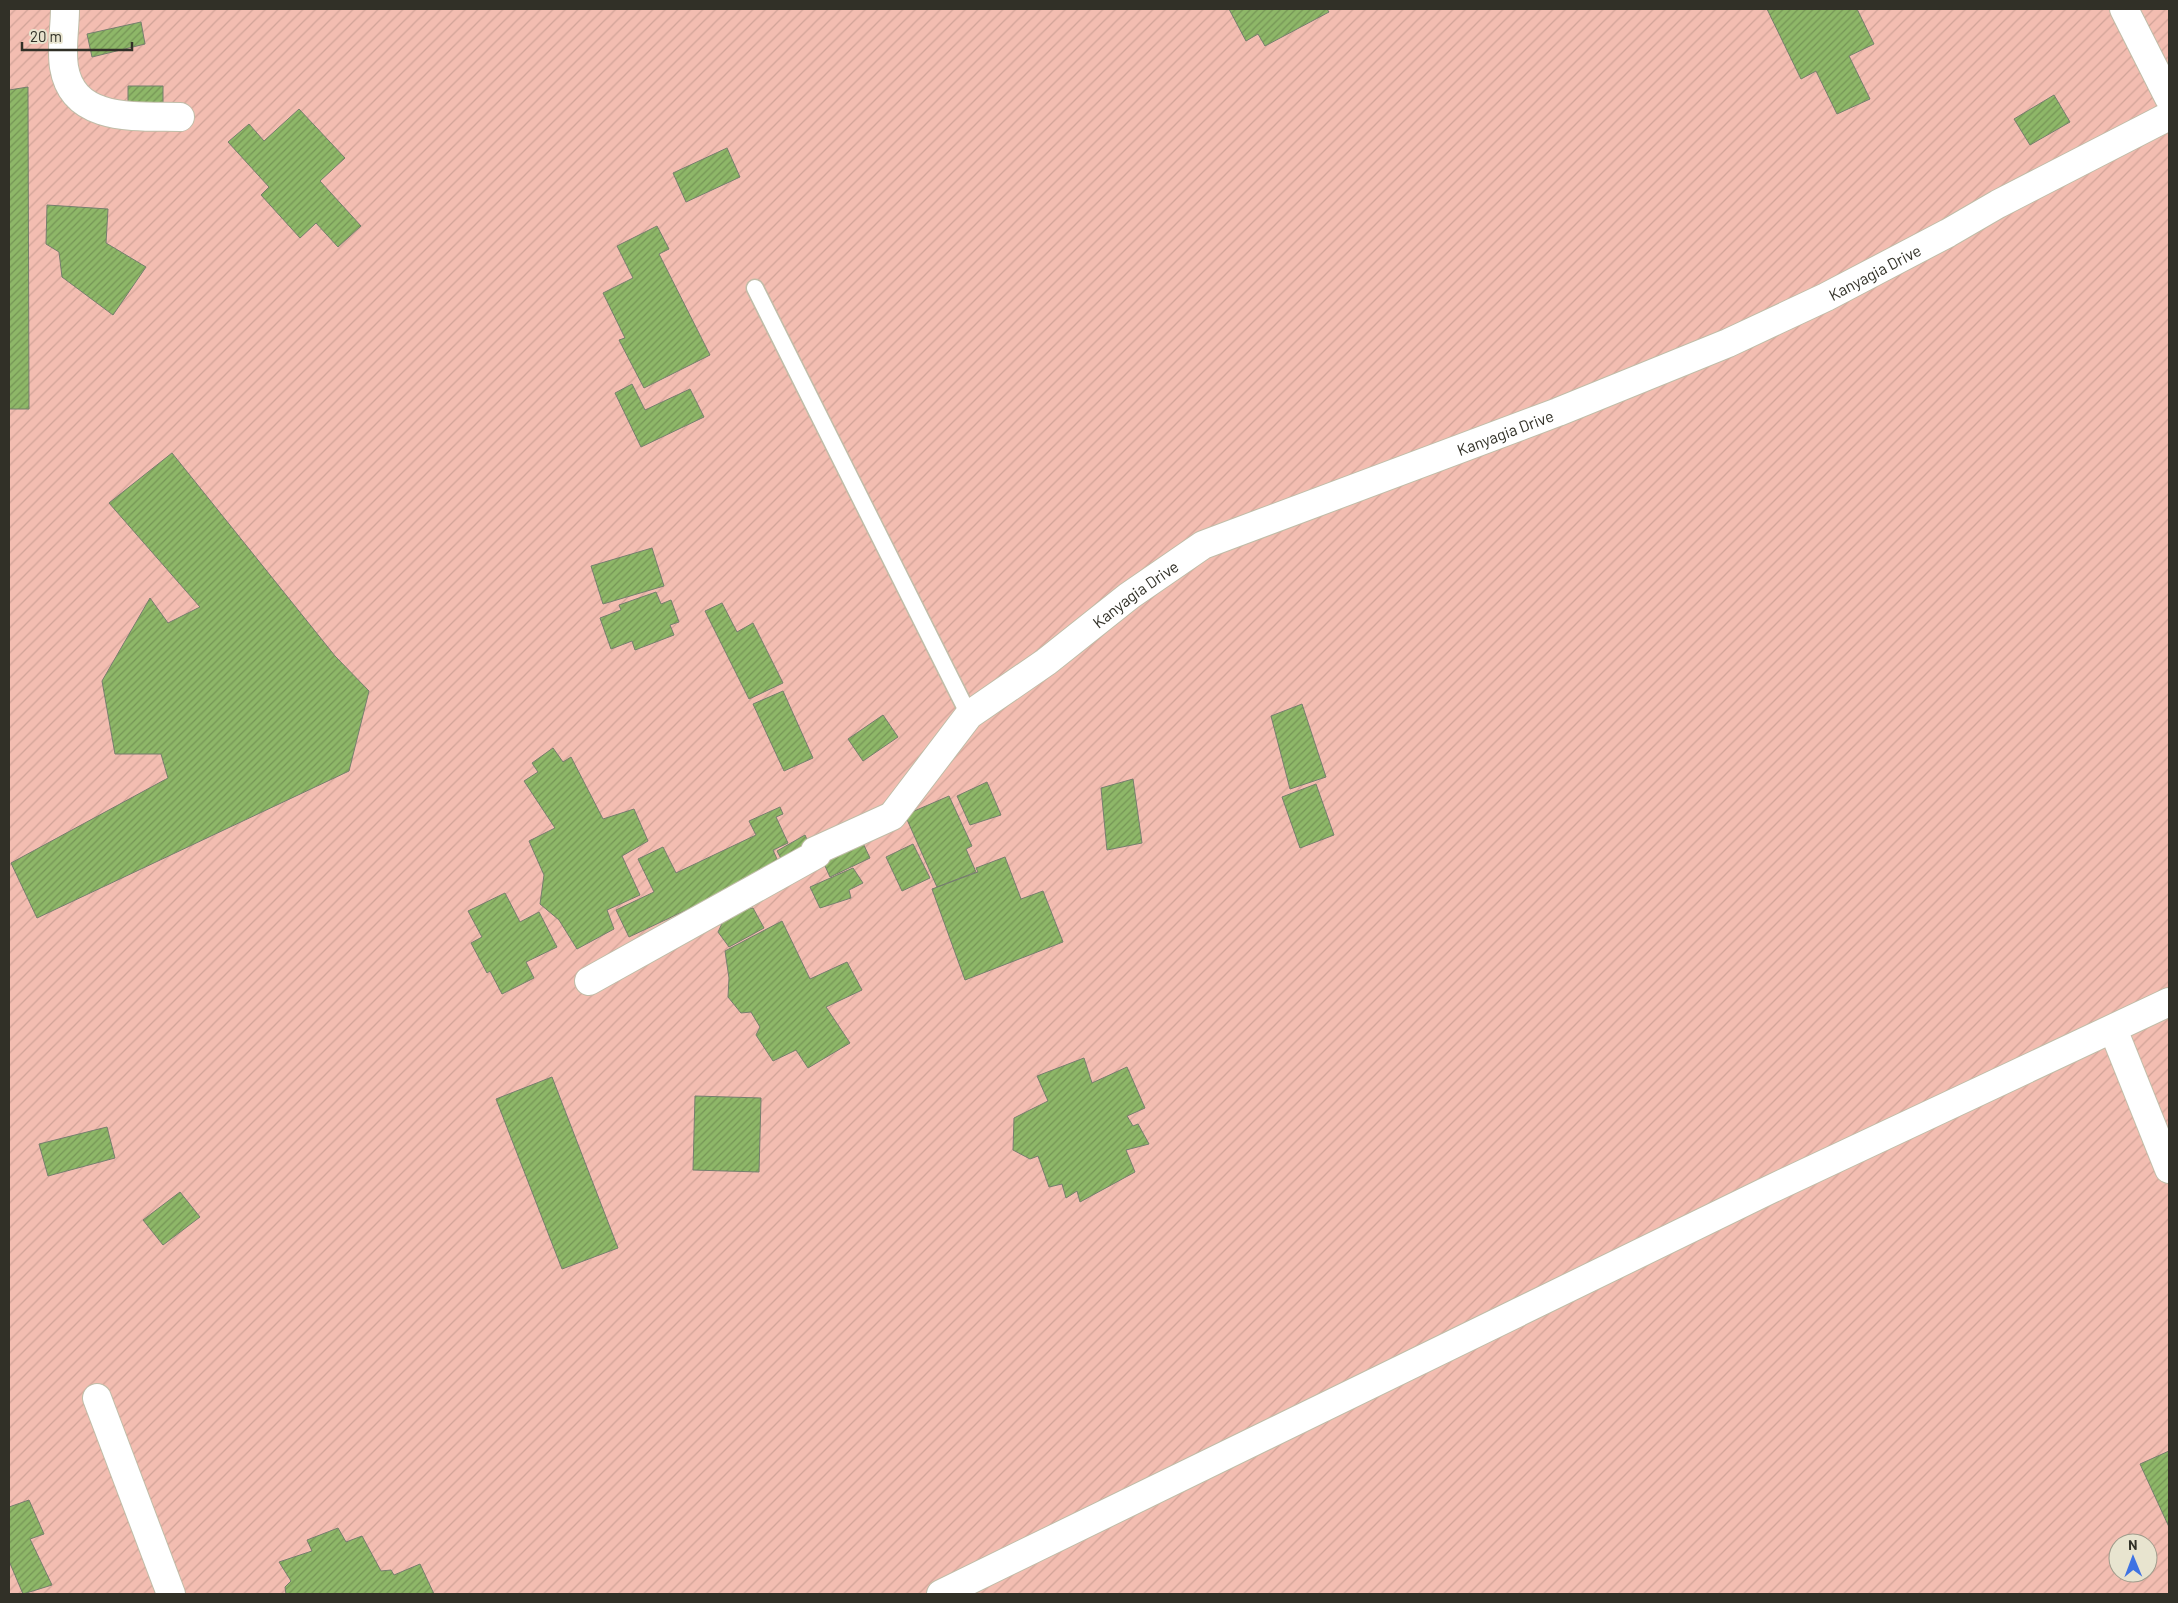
<svg xmlns="http://www.w3.org/2000/svg" width="2178" height="1603" viewBox="0 0 2178 1603" font-family="Barlow,sans-serif">
	<style>
		.garden { fill: url(#garden-furrows); fill-rule: evenodd }
		.building { fill: url(#building-hatch); stroke: #757f6d }
		.lines { fill: none; stroke-linecap: round; stroke-linejoin: round }
		.service-casing { stroke: #c0bda8; stroke-width: 19 }
		.minor-casing { stroke: #c0bda8; stroke-width: 30 }
		.service { stroke: #fff; stroke-width: 16 }
		.minor { stroke: #fff; stroke-width: 28 }
		.labels { text-anchor: middle; dominant-baseline: central; stroke-width: 5; stroke-linejoin: round; paint-order: stroke }
		.street-label { font-size: 16px; fill: #313027; stroke: #e8e4cf }
	</style>
	<defs>
		<pattern id="garden-furrows" width="10" height="10" patternUnits="userSpaceOnUse" patternTransform="scale(1.25)"><rect width="10" height="10" fill="#f3bdb1"/><path d="M-1 1l2-2M0 10L10 0M9 11l2-2" fill="none" stroke="#d1a398"/></pattern>
		<pattern id="building-hatch" width="6" height="6" patternUnits="userSpaceOnUse" patternTransform="scale(1.25)"><rect width="6" height="6" fill="#8eb768"/><path d="M-1 1l2-2M0 6l6-6M5 7l2-2" fill="none" stroke="#759556"/></pattern>
	</defs>
	<rect width="100%" height="100%" fill="#e8e4cf"/>
	<path class="garden" d="M9,9H2169V1594H9ZM2118,1543H2148V1573H2118Z"/>
	<path class="building" d="M1229,9H1327L1329,12L1265,46L1258,34L1246,41Z
		M1767,9H1857L1874,44L1849,56L1870,99L1837,114L1816,71L1801,79Z
		M141,22L145,44L92,57L87,34Z
		M128,86H163V104L128,103Z
		M28,87L29,409H9V90Z
		M2054,95L2070,122L2030,145L2014,119Z
		M299,109L345,158L320,181L361,226L338,247L316,223L300,238L261,195L269,187L228,142L249,124L264,141Z
		M727,148L740,177L686,202L673,173Z
		M47,205L108,209L106,243L146,267L113,315L62,277L59,252L46,244Z
		M657,226L669,249L659,254L710,355L644,388L619,340L625,338L603,293L633,278L617,246Z
		M632,384L645,410L690,389L704,417L641,447L615,393Z
		M172,453L335,656L369,691L349,771L37,918L11,863L168,778L161,754H115L102,681L150,598L168,623L200,607L109,503Z
		M652,548L664,586L603,604L591,566Z
		M656,592L661,604L671,600L679,622L670,625L674,635L635,650L632,641L611,649L600,618L621,610L619,605Z
		M722,603L737,632L753,623L783,683L749,699L705,611Z
		M783,691L813,758L784,771L753,704Z
		M1302,704L1326,777L1290,789L1271,716Z
		M883,715L898,737L863,761L848,739Z
		M553,748L563,762L571,757L603,819L634,809L648,841L622,856L640,895L607,910L614,929L577,949L559,920L540,904L544,875L529,841L555,828L524,781L538,772L532,763Z
		M1133,779L1142,843L1107,850L1101,788Z
		M987,782L1001,815L970,825L957,796Z
		M1316,784L1334,835L1300,848L1282,797Z
		M949,796L972,846L966,849L976,872L937,887L905,815Z
		M780,807L783,814L776,817L788,843L773,850L780,866L629,937L616,910L654,892L638,859L663,847L676,873L756,835L749,821Z
		M805,835L814,855L786,868L777,851Z
		M861,839L870,858L830,877L821,857Z
		M913,844L930,878L902,891L886,857Z
		M1005,857L1021,899L1043,891L1063,942L965,980L932,889L978,872L976,868Z
		M853,868L863,883L849,890L851,898L820,908L810,887Z
		M505,893L520,922L539,912L557,947L526,962L534,978L502,994L490,971L487,973L471,943L482,937L468,911Z
		M753,908L764,928L729,947L718,932L728,911Z
		M782,921L810,979L847,962L862,990L826,1007L850,1043L808,1068L796,1050L773,1061L756,1035L760,1027L751,1012L741,1013L728,997L729,978L725,951Z
		M1084,1058L1092,1083L1127,1067L1145,1108L1127,1116L1133,1126L1138,1124L1149,1144L1126,1150L1135,1172L1080,1202L1077,1191L1066,1198L1062,1184L1049,1187L1038,1156L1030,1159L1013,1150L1014,1118L1048,1101L1037,1076Z
		M552,1077L618,1248L562,1269L496,1099Z
		M695,1096L761,1098L759,1172L693,1170Z
		M107,1127L115,1158L48,1176L39,1144Z
		M180,1192L200,1217L163,1245L143,1220Z
		M2169,1451V1527L2140,1464Z
		M29,1500L44,1534L30,1539L52,1585L23,1594L9,1561V1507Z
		M338,1528L346,1542L362,1536L381,1571L391,1570L394,1575L420,1564L434,1594H286L285,1587L291,1581L279,1562L312,1551L307,1540Z"/>
	<g class="lines">
		<g class="service-casing">
			<path id="service" d="M755,288L969,715"/>
		</g>
		<g class="minor-casing">
			<g id="minor">
				<path d="M65,9C65,27 61,49 64,67C73,123 137,116 180,117"/>
				<path d="M2124,9L2169,98"/>
				<path id="s1" d="M589,981L817,854L815,851L892,816L969,715L1046,662L1129,596L1203,545L1558,412L1728,343L1826,297L1948,233L1998,204L2169,116"/>
				<path d="M2113,1029L2169,1169"/>
				<path d="M97,1398L171,1594"/>
				<path d="M941,1594L1769,1190L2169,1002"/>
			</g>
		</g>
		<use href="#service" class="service"/>
		<use href="#minor" class="minor"/>
	</g>
	<g class="labels">
		<g class="street-label">
			<text stroke="none"><textPath href="#s1" startOffset="1491">Kanyagia Drive</textPath></text>
			<text stroke="none"><textPath href="#s1" startOffset="1088">Kanyagia Drive</textPath></text>
			<text stroke="none"><textPath href="#s1" startOffset="682">Kanyagia Drive</textPath></text>
		</g>
	</g>
	<rect width="2178" height="1603" fill="none" stroke="#313027" stroke-width="20"/>
	<g transform="translate(2133 1558) rotate(359)"><circle r="24" fill="#e8e4cf" stroke="#9f9c8c"/>
	<path d="M0-4L9 19L0 12L-9 19Z" fill="#3f73e3"/>
	<text y="-8" font-size="14" font-weight="bold" text-anchor="middle" fill="#313027">N</text>
	</g>
	<path d="M22 42v8h110v-8" fill="none" stroke="#313027" stroke-width="2.5"/>
	<text x="30" y="42" font-size="15" fill="#313027" stroke="#e8e4cf" stroke-width="4" paint-order="stroke">20 m</text>
</svg>
